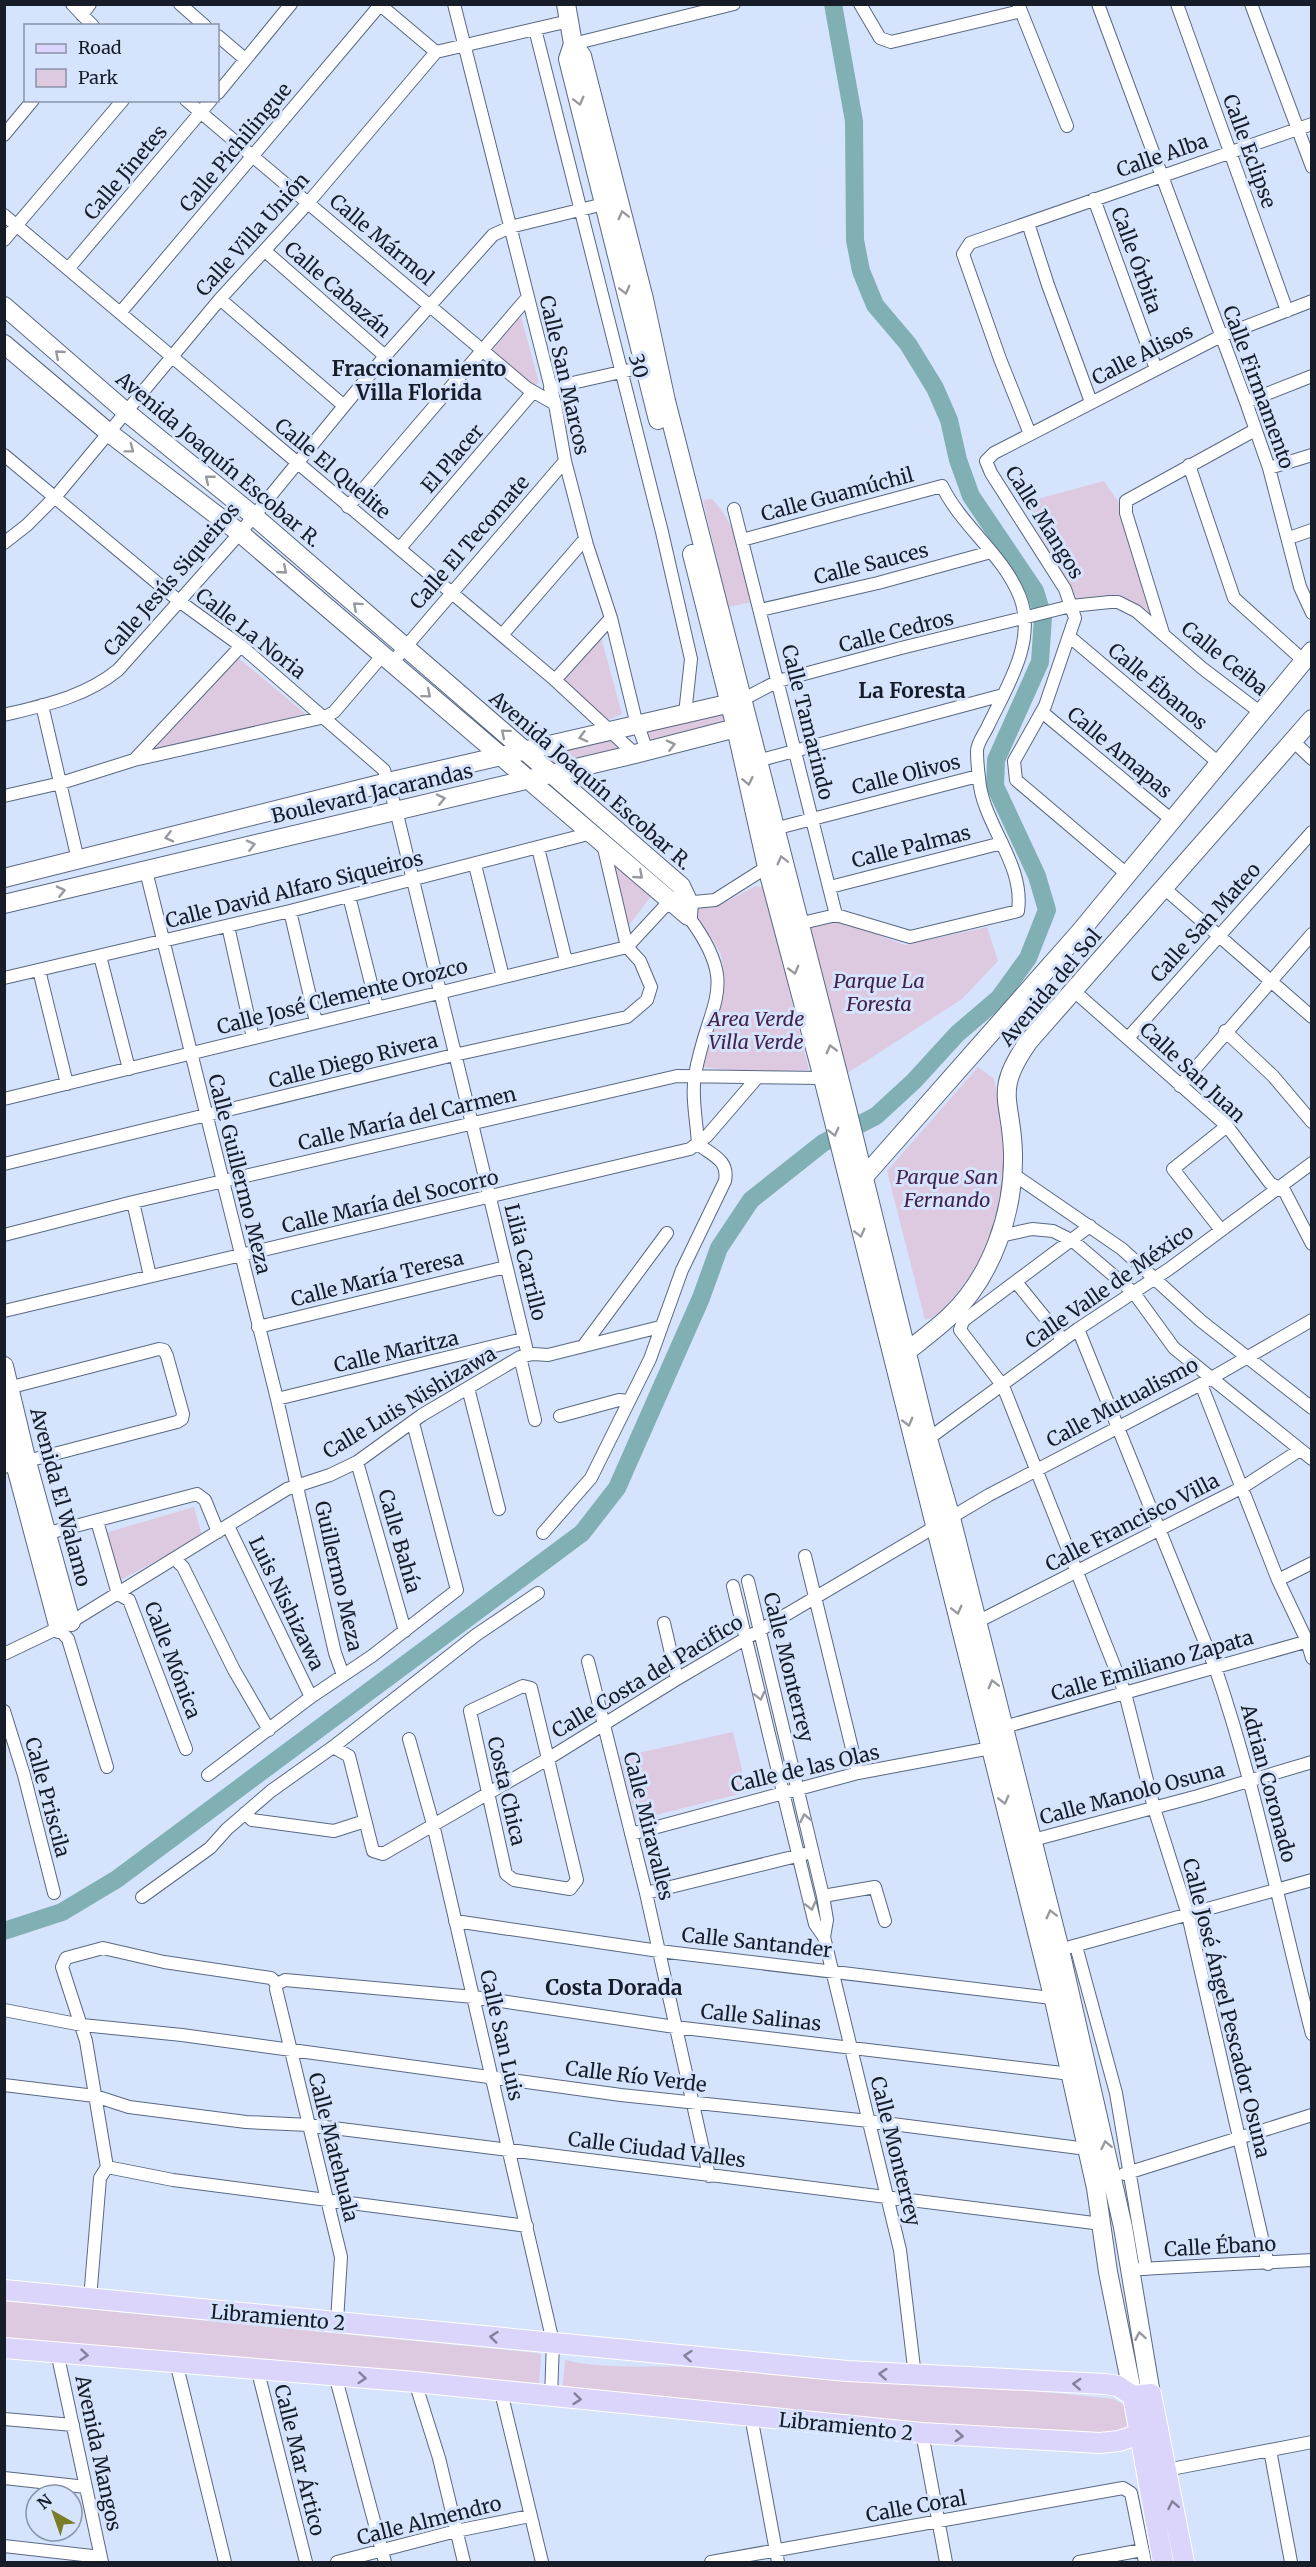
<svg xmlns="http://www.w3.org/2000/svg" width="1316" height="2567" viewBox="0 0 1316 2567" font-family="Merriweather,serif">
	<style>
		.green { fill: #ddcae0 }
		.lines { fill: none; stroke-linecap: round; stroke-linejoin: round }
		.river { stroke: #80b0b3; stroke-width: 18 }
		.street-casing { stroke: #596883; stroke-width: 14 }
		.secondary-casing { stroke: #596883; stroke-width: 20 }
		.primary-casing { stroke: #fff; stroke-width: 22 }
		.street { stroke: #fff; stroke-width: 12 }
		.secondary { stroke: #fff; stroke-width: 18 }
		.primary { stroke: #dbd4fb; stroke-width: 20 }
		.oneway { stroke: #96999e }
		.oneway2 { stroke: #82819c }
		.labels { text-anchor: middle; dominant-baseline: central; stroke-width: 6; stroke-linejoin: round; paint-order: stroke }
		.street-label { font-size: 20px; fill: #161c28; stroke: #d5e3fd }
		.park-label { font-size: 20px; font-style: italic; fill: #44224a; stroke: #d5e3fd }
		.neighbourhood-label { font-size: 21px; font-weight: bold; fill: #161c28; stroke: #d5e3fd }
	</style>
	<rect width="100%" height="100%" fill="#d5e3fd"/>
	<path class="green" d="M521,316L539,383L531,387L491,352Z
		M1104,481L1126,513L1163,634L1126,605L1070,603L1053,569L1026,502Z
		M712,499C739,527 743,565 752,602L728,607L703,500Z
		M601,637L622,714L608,720L563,681Z
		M237,657L306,714L148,752Z
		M722,711L724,725L650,742L644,728Z
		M608,737L623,750L554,765L540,753Z
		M600,851L652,895L623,933Z
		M756,886L764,888L809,1070L748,1072L703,1067L725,979L721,954L693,909L718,906Z
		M836,919L905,945L987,927L998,961L962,999L846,1074L810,927Z
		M978,1067L994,1079C1011,1151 1006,1236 956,1294C946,1305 940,1316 925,1320L887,1171Z
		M194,1507L202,1536L119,1581L105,1533Z
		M733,1732L747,1792L636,1820L620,1757Z
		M4,2301L537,2353L541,2355L539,2384L535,2386L5,2340Z
		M565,2360C609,2371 657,2364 701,2368C839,2378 977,2384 1114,2399L1126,2406L1128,2429L1123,2434L1014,2431L562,2393Z"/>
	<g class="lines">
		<path class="river" d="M4,1931L62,1912L117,1879L582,1533L617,1488L701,1298L719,1248L751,1200L823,1143L876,1116L914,1081L957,1034L999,998L1028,958L1047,910L1037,876L995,786L996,760L1040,662L1043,617L1035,591L971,496L958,460L949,420L935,388L908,344L875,305L861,271L855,240L854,121L833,4"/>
		<g class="street-casing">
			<path id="street" d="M72,4L93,26
				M180,4L205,26
				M379,4L436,52
				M454,4L555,404L565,461L587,545L611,618L635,717L647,751
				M860,4L880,38L891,42L1021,11
				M1098,4L1246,402L1269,468L1300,587L1312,613
				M1177,4L1287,311
				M1251,4L1312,167
				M1019,6L1067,126
				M82,15L90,4
				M535,29L662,532L691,659L685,714
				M218,36L245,59
				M573,44L734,4
				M218,93L291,4
				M186,100L527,388L555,404
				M4,135L33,100
				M1094,199L1156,369
				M4,215L555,680L635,754
				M1028,223L1048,285L1091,402
				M4,240L123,100
				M265,251L385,356
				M68,269L211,100
				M220,299L343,405
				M120,313L380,5
				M550,388L652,365
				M1246,402L1312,376
				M1030,434L1000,359L963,254L970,243L1312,124
				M4,455L179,601L241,646L384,770L396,810L528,1355
				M1189,465L1234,598L1304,661
				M1269,468L1312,455
				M348,507L528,297
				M734,509L836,915
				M1289,538L1312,530
				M742,540L942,486C962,527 1003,554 1020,597C1037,642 1006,688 988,726C985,733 977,743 977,751C977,758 978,770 979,778C982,824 1025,863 1018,911L910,937L836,915
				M4,543L27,525L56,496L220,299L308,203L436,52L569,21
				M400,548L533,392
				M760,610L878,583L991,552
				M1163,633L1126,513V501L1255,430
				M502,635L585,539
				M1070,637L1220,764
				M391,664L565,461
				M555,680L611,618
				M742,700L778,681L901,648L1071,606L1110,602H1118L1136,611L1202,668L1261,713
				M42,705L78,860
				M1042,712L1173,821
				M4,715C45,705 85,697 118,670L240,533L385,356L493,235L510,227L604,204
				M1293,741L1312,759
				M134,760L241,646
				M757,761L1003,695
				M4,796L61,783L134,760L325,717L334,712L382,656
				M774,829L978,776
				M538,848L566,961
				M475,865L503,977
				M146,871L277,1399L335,1653L343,1675
				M1128,875L1016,780L1014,761L1045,706L1075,618L1065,589L991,473L986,461L994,453L1221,336L1312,301
				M830,887L1002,843
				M1164,888L1312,1017
				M349,896L377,1007
				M290,911L316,1022
				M798,924L836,915
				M228,926L253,1038
				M100,956L129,1069
				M39,970L67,1084
				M4,978L290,911L592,833
				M1074,991L1227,1126L1270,1183L1285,1192L1312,1244
				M1225,1031L1273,1076L1312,1122
				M1128,1038L1312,832
				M1180,1086L1312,934
				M4,1099L627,947L664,907L673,904L715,900L767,867
				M4,1164L454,1055L627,1017L647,1000L651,987L640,961L627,947L603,844
				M1013,1174L1122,1249L1201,1321L1312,1408
				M133,1202L150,1276
				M1090,1226L963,1321L960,1330L1003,1386L1125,1693L1154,1808L1188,1915L1268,2264
				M1221,1230L1173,1169L1227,1126
				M4,1235L133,1202L677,1076L823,1078
				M1000,1236L1032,1229L1053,1231L1073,1241L1134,1293L1174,1348L1312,1459
				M1016,1282L1063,1340
				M4,1311L690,1149L707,1136L756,1079
				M258,1327L506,1267
				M1078,1329L1215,1667C1256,1787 1280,1911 1312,2034
				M584,1345L667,1233
				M520,1357L535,1420
				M1201,1384L1278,1580L1307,1641L1312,1658
				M468,1388L499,1509
				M4,1389L159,1349L164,1350L167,1356L183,1414L182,1419L177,1422L4,1467
				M277,1399L523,1339
				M560,1416L619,1400L628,1401
				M928,1439L1078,1329L1169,1269L1312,1163
				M357,1462L405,1631
				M97,1521L118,1594L129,1600L186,1749
				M228,1526L311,1697
				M543,1533L591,1478L650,1359L682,1270L725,1181C729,1160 713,1156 698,1144C697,1123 691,1096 695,1075C708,1000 742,988 688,916
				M41,1535L197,1494L205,1500L218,1532
				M805,1556L858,1773
				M175,1559L183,1567L234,1670L269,1730
				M1278,1580L1312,1563
				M748,1581L823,1896L827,1920L824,1937
				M733,1586L815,1924L824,1937L900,2250L915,2376
				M977,1622L1243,1487L1300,1450
				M664,1623L677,1679
				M59,1629L68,1639L107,1767
				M4,1654L71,1622L287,1489L330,1475L357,1462L422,1415L520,1357L533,1354L548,1355L660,1327
				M588,1661L646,1893L709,2176
				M523,1686L531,1688L577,1880L570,1889L514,1880L506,1874L470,1711Z
				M4,1711L24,1775L54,1893
				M1004,1727L1312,1640
				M409,1739L433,1824L553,2342L551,2397
				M333,1747L349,1756L373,1851L383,1854L546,1760L677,1679L989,1495L1201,1384L1312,1320
				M208,1775L311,1697L372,1656L457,1590L413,1423
				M245,1813L252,1820L334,1831L365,1821
				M631,1834L858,1773L991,1748
				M1033,1840L1198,1796L1312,1762
				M646,1893L805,1854
				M823,1896L875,1887L885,1921
				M142,1897L210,1848L227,1829L271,1791L333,1747L476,1635L538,1593
				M455,1921L659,1951L1060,1999
				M1076,1946L1116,2093L1146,2269
				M1070,1947L1312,1880
				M277,1984L285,1980L474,1997L675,2027L1071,2074
				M277,1984L276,1989L341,2257L337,2321
				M4,2010L82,2025L182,2035L621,2095L869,2121L1087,2149
				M4,2085L95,2096L129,2107L246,2122L309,2125L1102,2224
				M107,2167L173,2180L527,2226
				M1124,2174L1312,2115
				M1140,2269L1312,2260
				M90,2299L100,2178L107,2167L86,2041L62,1967L66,1958L103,1948L164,1962L271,1978L277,1984
				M57,2352L102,2562
				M176,2362L225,2562
				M257,2368L306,2562
				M335,2375L385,2562
				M415,2382L439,2458L464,2562
				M501,2392L542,2562
				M751,2416L778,2562
				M4,2419L73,2425
				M922,2433L946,2562
				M1270,2450L1291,2562
				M1166,2470L1312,2442
				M4,2478L86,2487
				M4,2546L101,2557
				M337,2562L456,2531L530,2516
				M711,2562L1123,2488L1131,2493L1145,2562
				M1079,2562L1142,2550"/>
		</g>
		<g class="secondary-casing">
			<path id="secondary" d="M566,4L573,44L582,56L644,299L666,401L846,1105L928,1439L951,1518L1060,1950L1123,2227L1151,2394
				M573,44L568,59L658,420
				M4,306L125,411L254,516L681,886L689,903L688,916
				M4,344L108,432L240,533L688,916
				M692,554L736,728L767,867L823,1078L1054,2000L1096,2188L1108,2272L1133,2396
				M4,878L388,782L740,701
				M4,904L635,754L736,728L745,723
				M863,1178L1079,933L1312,651
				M906,1352C920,1341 935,1330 949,1317C992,1277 1014,1212 1013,1154C1012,1099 992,1093 1029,1041L1312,719
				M4,1366L27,1462L71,1622
				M4,1422L59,1629"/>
		</g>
		<g class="primary-casing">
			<path id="primary" d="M4,2290L847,2371L1105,2384L1118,2386L1133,2396
				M4,2348L415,2382L922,2433L1100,2443L1119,2441L1158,2428
				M1133,2396L1151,2394L1184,2562
				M1133,2396L1163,2562"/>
		</g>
		<use href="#street" class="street"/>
		<use href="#secondary" class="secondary"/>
		<use href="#primary" class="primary"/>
	</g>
	<defs><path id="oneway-chevron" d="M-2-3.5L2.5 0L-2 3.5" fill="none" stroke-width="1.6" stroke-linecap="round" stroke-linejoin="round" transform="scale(1.5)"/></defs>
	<g class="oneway">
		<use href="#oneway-chevron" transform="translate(579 101) rotate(76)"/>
		<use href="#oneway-chevron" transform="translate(623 215) rotate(-104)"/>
		<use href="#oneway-chevron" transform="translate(625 290) rotate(76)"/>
		<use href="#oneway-chevron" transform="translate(59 354) rotate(-139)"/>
		<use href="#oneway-chevron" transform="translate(130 449) rotate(37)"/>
		<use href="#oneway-chevron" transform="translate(209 479) rotate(-141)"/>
		<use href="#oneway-chevron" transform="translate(283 570) rotate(41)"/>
		<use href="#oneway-chevron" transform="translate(357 606) rotate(-138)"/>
		<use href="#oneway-chevron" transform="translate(427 694) rotate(40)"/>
		<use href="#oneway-chevron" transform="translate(505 733) rotate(-140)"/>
		<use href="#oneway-chevron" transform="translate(583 737) rotate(165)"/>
		<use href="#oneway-chevron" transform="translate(671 745) rotate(-14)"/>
		<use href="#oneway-chevron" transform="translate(748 781) rotate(78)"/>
		<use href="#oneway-chevron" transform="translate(441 799) rotate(-13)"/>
		<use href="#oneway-chevron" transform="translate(169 837) rotate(166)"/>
		<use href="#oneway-chevron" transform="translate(251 845) rotate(-14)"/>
		<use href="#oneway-chevron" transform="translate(782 860) rotate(-104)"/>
		<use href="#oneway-chevron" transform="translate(639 875) rotate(41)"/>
		<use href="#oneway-chevron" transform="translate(61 891) rotate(-13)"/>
		<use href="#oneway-chevron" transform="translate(794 970) rotate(75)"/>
		<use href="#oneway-chevron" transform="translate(831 1049) rotate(-105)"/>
		<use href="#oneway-chevron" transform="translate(834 1132) rotate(76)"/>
		<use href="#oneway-chevron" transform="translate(860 1233) rotate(76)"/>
		<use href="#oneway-chevron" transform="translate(908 1422) rotate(75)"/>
		<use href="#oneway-chevron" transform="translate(957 1610) rotate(76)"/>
		<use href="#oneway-chevron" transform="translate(993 1684) rotate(-104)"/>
		<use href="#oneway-chevron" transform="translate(760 1696) rotate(76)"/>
		<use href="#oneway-chevron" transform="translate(1004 1800) rotate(76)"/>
		<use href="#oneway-chevron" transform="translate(805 1818) rotate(-102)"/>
		<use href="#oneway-chevron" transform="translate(811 1906) rotate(76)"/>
		<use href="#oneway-chevron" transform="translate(1051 1914) rotate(-104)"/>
		<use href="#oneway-chevron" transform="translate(1106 2145) rotate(-102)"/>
		<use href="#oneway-chevron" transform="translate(1140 2336) rotate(-100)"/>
	</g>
	<g class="oneway2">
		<use href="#oneway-chevron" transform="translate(494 2337) rotate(-174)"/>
		<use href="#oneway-chevron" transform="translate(84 2355) rotate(5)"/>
		<use href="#oneway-chevron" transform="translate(688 2356) rotate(-175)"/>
		<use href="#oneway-chevron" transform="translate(883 2374) rotate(-176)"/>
		<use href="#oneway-chevron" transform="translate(362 2378) rotate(5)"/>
		<use href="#oneway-chevron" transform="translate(1077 2384) rotate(-177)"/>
		<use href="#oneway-chevron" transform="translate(577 2399) rotate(6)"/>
		<use href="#oneway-chevron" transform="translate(959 2436) rotate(4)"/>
		<use href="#oneway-chevron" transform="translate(1173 2505) rotate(-101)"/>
	</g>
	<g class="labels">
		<g class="street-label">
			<text transform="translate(235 147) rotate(-50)">Calle Pichilingue</text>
			<text transform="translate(1250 151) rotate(70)">Calle Eclipse</text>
			<text transform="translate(1162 155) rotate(-19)">Calle Alba</text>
			<text transform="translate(125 172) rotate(-50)">Calle Jinetes</text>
			<text transform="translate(252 234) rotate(-48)">Calle Villa Unión</text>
			<text transform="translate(382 239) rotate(40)">Calle Mármol</text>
			<text transform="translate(1137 260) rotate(70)">Calle Órbita</text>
			<text transform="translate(338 289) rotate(41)">Calle Cabazán</text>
			<text transform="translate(1142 354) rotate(-27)">Calle Alisos</text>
			<text transform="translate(639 366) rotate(76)">30</text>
			<text transform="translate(565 375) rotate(77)">Calle San Marcos</text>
			<text transform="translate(1259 387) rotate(70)">Calle Firmamento</text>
			<text transform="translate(452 458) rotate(-49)">El Placer</text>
			<text transform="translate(219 459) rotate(40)">Avenida Joaquín Escobar R.</text>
			<text transform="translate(333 468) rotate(40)">Calle El Quelite</text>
			<text transform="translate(837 494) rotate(-15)">Calle Guamúchil</text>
			<text transform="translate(1045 522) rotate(58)">Calle Mangos</text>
			<text transform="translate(469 542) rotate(-49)">Calle El Tecomate</text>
			<text transform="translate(871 563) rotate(-14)">Calle Sauces</text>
			<text transform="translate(171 579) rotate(-49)">Calle Jesús Siqueiros</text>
			<text transform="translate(896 631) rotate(-14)">Calle Cedros</text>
			<text transform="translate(251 633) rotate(38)">Calle La Noria</text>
			<text transform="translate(1225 658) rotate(39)">Calle Ceiba</text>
			<text transform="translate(1158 686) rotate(40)">Calle Ébanos</text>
			<text transform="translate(808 722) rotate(76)">Calle Tamarindo</text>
			<text transform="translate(1120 752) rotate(40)">Calle Amapas</text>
			<text transform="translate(906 774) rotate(-14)">Calle Olivos</text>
			<text transform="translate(591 780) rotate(41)">Avenida Joaquín Escobar R.</text>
			<text transform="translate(372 793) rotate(-13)">Boulevard Jacarandas</text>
			<text transform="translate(911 846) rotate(-14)">Calle Palmas</text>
			<text transform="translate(294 889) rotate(-14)">Calle David Alfaro Siqueiros</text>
			<text transform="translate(1205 922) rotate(-48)">Calle San Mateo</text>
			<text transform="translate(1050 987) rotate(-50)">Avenida del Sol</text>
			<text transform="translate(342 996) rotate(-14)">Calle José Clemente Orozco</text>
			<text transform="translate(353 1060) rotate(-14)">Calle Diego Rivera</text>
			<text transform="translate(1193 1072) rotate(43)">Calle San Juan</text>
			<text transform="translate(407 1118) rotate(-13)">Calle María del Carmen</text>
			<text transform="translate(240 1174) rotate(76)">Calle Guillermo Meza</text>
			<text transform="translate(390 1201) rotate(-13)">Calle María del Socorro</text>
			<text transform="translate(526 1262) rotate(76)">Lilia Carrillo</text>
			<text transform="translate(377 1278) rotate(-14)">Calle María Teresa</text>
			<text transform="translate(1109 1286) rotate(-35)">Calle Valle de México</text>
			<text transform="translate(396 1351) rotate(-13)">Calle Maritza</text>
			<text transform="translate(409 1402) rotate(-31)">Calle Luis Nishizawa</text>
			<text transform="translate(1122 1402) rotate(-28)">Calle Mutualismo</text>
			<text transform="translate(61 1497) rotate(75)">Avenida El Walamo</text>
			<text transform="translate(1132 1522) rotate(-27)">Calle Francisco Villa</text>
			<text transform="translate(400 1541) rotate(74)">Calle Bahía</text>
			<text transform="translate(339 1576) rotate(77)">Guillermo Meza</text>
			<text transform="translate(287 1603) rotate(64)">Luis Nishizawa</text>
			<text transform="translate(173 1660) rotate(69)">Calle Mónica</text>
			<text transform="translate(1152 1665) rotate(-16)">Calle Emiliano Zapata</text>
			<text transform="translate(789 1667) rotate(76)">Calle Monterrey</text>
			<text transform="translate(647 1676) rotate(-31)">Calle Costa del Pacifico</text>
			<text transform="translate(805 1768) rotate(-13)">Calle de las Olas</text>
			<text transform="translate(1269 1783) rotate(75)">Adrian Coronado</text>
			<text transform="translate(507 1791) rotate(77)">Costa Chica</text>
			<text transform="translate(1132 1793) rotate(-15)">Calle Manolo Osuna</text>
			<text transform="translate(48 1797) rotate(75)">Calle Priscila</text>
			<text transform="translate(649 1826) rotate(76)">Calle Miravalles</text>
			<text transform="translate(757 1942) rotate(6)">Calle Santander</text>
			<text transform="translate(1227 2008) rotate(76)">Calle José Ángel Pescador Osuna</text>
			<text transform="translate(761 2017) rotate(6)">Calle Salinas</text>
			<text transform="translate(502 2035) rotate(77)">Calle San Luis</text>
			<text transform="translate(636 2076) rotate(7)">Calle Río Verde</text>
			<text transform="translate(334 2147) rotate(76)">Calle Matehuala</text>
			<text transform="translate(657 2149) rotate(7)">Calle Ciudad Valles</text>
			<text transform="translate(896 2151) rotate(76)">Calle Monterrey</text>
			<text transform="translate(1220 2246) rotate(-3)">Calle Ébano</text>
			<text transform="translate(278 2317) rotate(5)">Libramiento 2</text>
			<text transform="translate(846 2426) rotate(6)">Libramiento 2</text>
			<text transform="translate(99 2453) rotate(78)">Avenida Mangos</text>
			<text transform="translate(300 2460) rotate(76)">Calle Mar Ártico</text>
			<text transform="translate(916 2506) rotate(-10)">Calle Coral</text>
			<text transform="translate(429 2520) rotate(-14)">Calle Almendro</text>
		</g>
		<g class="park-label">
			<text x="879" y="980">Parque La<tspan x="879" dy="23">Foresta</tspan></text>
			<text x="756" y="1018">Area Verde<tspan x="756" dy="23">Villa Verde</tspan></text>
			<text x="947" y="1176">Parque San<tspan x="947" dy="23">Fernando</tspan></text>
		</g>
		<g class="neighbourhood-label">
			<text x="419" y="368">Fraccionamiento<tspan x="419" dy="24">Villa Florida</tspan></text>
			<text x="912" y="690">La Foresta</text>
			<text x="614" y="1987">Costa Dorada</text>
		</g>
	</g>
	<rect width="1316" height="2567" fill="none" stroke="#161c28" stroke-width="12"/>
	<rect x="24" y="24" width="195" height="78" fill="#d5e3fd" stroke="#8993a8" stroke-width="1.5"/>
	<rect x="36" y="44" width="30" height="9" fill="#dbd4fb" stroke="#8993a8" stroke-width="1.5"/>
	<text x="78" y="54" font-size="18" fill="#161c28">Road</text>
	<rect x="36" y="69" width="30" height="18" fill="#ddcae0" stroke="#8993a8" stroke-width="1.5"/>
	<text x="78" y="84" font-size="18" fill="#161c28">Park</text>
	<g transform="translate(54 2513) rotate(320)"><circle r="28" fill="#d5e3fd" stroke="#8993a8" stroke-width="1.5"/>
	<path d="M0-4.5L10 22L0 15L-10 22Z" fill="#797d27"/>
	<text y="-9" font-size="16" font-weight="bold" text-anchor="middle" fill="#161c28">N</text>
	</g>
</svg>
